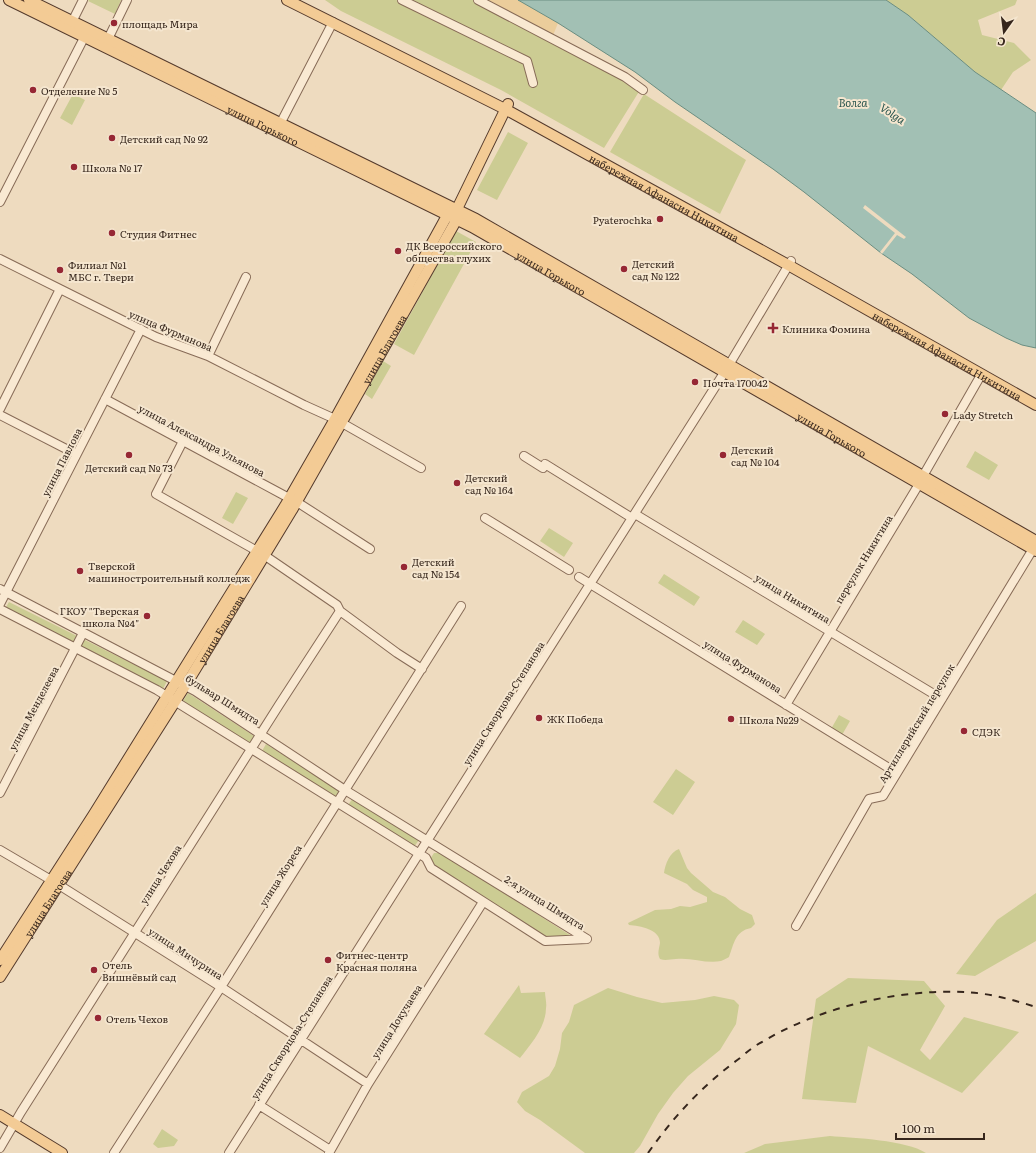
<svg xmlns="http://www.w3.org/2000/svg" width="1036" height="1153" viewBox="0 0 1036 1153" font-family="Literata,serif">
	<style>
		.green { fill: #cccc93 }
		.sand { fill: #ebcd9b }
		.water { fill: #a2c0b4; stroke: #6a8d81 }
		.pier { fill: #eedbbf }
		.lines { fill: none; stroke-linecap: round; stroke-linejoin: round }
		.minor-casing { stroke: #876b57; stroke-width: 10 }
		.major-casing { stroke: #543a2c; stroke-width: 12 }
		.minor { stroke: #f9e9d2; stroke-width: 8 }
		.major { stroke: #f3cb95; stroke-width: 10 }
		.rail { stroke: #36261c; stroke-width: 2; stroke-dasharray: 7 7; stroke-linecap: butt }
		.poi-dot { fill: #962734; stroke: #f5e6cf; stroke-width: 1.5 }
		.labels { text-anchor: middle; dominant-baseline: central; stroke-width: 4; stroke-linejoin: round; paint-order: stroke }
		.poi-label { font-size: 10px; fill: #36261c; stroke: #f5e6cf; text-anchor: start }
		.street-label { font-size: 10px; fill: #36261c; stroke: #f5e6cf }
		.water-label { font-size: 11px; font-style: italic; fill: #2b564f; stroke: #f5e6cf }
	</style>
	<rect width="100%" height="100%" fill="#eedbbf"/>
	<path class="green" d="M89,0H121L115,14L88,1Z
		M325,0H476L570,49L640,90L604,148L501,90L341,11Z
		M886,0H1017L1015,5L978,20L982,35L1014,43L1031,60L1013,72L1001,90L975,72L908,15Z
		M73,94L85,100L72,125L60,118Z
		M644,94L746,160L720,214L610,152Z
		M508,132L528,143L497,200L477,190Z
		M456,231L476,242L414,355L394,344Z
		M383,361L391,366L372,399L365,394Z
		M975,451L998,465L989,480L966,467Z
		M236,492L248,498L233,524L222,518Z
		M549,528L573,543L564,557L540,541Z
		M664,574L700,597L694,606L658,583Z
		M9,602L167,681L163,689L5,609Z
		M743,620L765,634L757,645L735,632Z
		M188,693L254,736L249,744L183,701Z
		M839,715L850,721L842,735L831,729Z
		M266,744L342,792L337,799L262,751Z
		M676,769L695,782L673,815L653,802Z
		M353,798L419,840L414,847L348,805Z
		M679,849L687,868L691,873L713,892L725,897L740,909L752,915L755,924L751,928C735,931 734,944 729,957C727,958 724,960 721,961C706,964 691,957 676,959C670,959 666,961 660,959C657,954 659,949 660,943C660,929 640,926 629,925L628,923L655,910L671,909L680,906L690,907L707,902V897L693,890L687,884L664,873C665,864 670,852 679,849Z
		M434,853H441L573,937H545L434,866L430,859Z
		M1036,893V941L975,976L956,974L997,920Z
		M848,978L924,981L945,1006L920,1050L930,1060L964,1017L1019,1032L962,1093L868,1046L856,1103L802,1099L816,999Z
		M519,985L521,993L545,992C545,997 547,1003 546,1008C546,1027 531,1044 520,1058L484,1034Z
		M608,988L637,997L662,1003L695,1000L714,996L734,1000L739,1005L736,1024L720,1050L688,1076L673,1093L658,1114L640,1146L634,1153H585L540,1120L525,1111L517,1102L522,1092L549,1076L555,1066L560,1049L562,1033L569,1022L574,1005Z
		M162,1129L178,1140L174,1146L158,1148L153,1144Z
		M830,1136C855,1138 906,1140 926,1153H744L765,1144Z"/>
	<path class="sand" d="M480,0H518L558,23L552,38Z"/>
	<path class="water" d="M518,0H886L908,15L975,72L1036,113V348L1022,345L1006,338L969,318L912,274L881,253L804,192L773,169L675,102L635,72L558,23Z"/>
	<path class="pier" d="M865,205L906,237L904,239L897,235L882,254L880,252L895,233L863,208Z"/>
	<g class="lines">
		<g class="minor-casing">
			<path id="minor" d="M402,0L527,61L533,83
				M478,0L625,77L643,90
				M70,26L83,0
				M108,39L127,0
				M278,128L333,22
				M0,202L87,32
				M0,259L156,337L208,356L304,405L335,419
				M208,356L246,277
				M105,399L289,498
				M0,409L60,289
				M0,415L76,454
				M342,423L421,468
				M183,441L156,494L257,551
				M524,456L543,468L545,464L632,518
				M923,476L981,375
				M297,502L370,549
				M635,514L942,699
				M485,518L569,570
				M264,555L337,605L340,611L397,653L422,669
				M579,577L897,773
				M0,589L195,691L345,790L587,939
				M0,604L141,329
				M0,609L157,690L426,858L431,868L545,941L587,939
				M786,705L919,484
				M0,793L83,633
				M0,850L51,880
				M59,885L221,987L368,1084
				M796,926L869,799L883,796L1036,544
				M259,1105L330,1150
				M0,1148L21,1112L279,705L340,611
				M114,1153L221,987L461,606
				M229,1153L729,365L791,261
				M329,1153L368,1084L483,902"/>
		</g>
		<g class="major-casing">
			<g id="major">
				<path id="s1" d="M9,0L472,227L1036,551"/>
				<path d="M29,0L476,219L1036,541"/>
				<path id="s2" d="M287,0L505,109L790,266L1036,405"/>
				<path d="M0,960L94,814L285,506L335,419L448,214L453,211"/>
				<path id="s3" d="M0,977L190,678L292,510L457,219V209L508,104"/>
				<path d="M0,1115L62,1153"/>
			</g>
		</g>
		<use href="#minor" class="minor"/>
		<use href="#major" class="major"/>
		<path class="rail" d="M648,1153C674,1116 703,1085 740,1058C747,1052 754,1046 762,1042C820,1007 898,989 965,992C988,993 1014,1000 1036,1007"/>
	</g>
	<g class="poi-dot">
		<circle cx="114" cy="23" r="4"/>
		<circle cx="33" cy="90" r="4"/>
		<circle cx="112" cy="138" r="4"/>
		<circle cx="74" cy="167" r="4"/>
		<circle cx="660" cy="219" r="4"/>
		<circle cx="112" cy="233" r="4"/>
		<circle cx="398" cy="251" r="4"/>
		<circle cx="624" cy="269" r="4"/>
		<circle cx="60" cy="270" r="4"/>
		<path d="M771 322h4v4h4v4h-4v4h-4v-4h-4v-4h4z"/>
		<circle cx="695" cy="382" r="4"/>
		<circle cx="945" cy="414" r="4"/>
		<circle cx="129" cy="455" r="4"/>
		<circle cx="723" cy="455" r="4"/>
		<circle cx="457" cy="483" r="4"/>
		<circle cx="404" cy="567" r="4"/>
		<circle cx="80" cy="571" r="4"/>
		<circle cx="147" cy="616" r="4"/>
		<circle cx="539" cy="718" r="4"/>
		<circle cx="731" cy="719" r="4"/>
		<circle cx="964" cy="731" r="4"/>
		<circle cx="328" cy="960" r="4"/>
		<circle cx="94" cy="970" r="4"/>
		<circle cx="98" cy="1018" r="4"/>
	</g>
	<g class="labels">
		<g class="poi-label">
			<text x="122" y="23">площадь Мира</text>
			<text x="41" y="90">Отделение № 5</text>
			<text x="120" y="138">Детский сад № 92</text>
			<text x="82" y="167">Школа № 17</text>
			<text x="652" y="219" text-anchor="end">Pyaterochka</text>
			<text x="120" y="233">Студия Фитнес</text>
			<text x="406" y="245">ДК Всероссийского<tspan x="406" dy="12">общества глухих</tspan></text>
			<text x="632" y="263">Детский<tspan x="632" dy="12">сад № 122</tspan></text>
			<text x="68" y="264">Филиал №1<tspan x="68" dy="12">МБС г. Твери</tspan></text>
			<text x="782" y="328">Клиника Фомина</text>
			<text x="703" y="382">Почта 170042</text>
			<text x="953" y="414">Lady Stretch</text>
			<text x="731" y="449">Детский<tspan x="731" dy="12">сад № 104</tspan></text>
			<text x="129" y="467" text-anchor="middle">Детский сад № 73</text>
			<text x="465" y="477">Детский<tspan x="465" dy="12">сад № 164</tspan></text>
			<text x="412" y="561">Детский<tspan x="412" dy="12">сад № 154</tspan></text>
			<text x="88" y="565">Тверской<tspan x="88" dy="12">машиностроительный колледж</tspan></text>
			<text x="139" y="610" text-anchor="end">ГКОУ "Тверская<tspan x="139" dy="12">школа №4"</tspan></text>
			<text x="547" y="718">ЖК Победа</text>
			<text x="739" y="719">Школа №29</text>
			<text x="972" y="731">СДЭК</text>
			<text x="336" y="954">Фитнес-центр<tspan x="336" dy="12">Красная поляна</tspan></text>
			<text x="102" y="964">Отель<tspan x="102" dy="12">Вишнёвый сад</tspan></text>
			<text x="106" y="1018">Отель Чехов</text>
		</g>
		<g class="street-label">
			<text stroke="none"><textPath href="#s1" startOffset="283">улица Горького</textPath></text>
			<text stroke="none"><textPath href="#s2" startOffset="426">набережная Афанасия Никитина</textPath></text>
			<text stroke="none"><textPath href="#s1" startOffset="607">улица Горького</textPath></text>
			<text transform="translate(171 330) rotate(23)">улица Фурманова</text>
			<text stroke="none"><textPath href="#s3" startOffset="736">улица Благоева</textPath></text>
			<text stroke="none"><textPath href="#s2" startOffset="750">набережная Афанасия Никитина</textPath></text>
			<text stroke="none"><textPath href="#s1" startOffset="931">улица Горького</textPath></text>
			<text transform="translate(202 440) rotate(28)">улица Александра Ульянова</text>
			<text transform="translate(61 462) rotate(-63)">улица Павлова</text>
			<text transform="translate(863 559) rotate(-59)">переулок Никитина</text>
			<text transform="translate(793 598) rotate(31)">улица Никитина</text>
			<text stroke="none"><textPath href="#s3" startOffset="412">улица Благоева</textPath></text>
			<text transform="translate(743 666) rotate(32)">улица Фурманова</text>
			<text transform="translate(223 699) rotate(32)">бульвар Шмидта</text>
			<text transform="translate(503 703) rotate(-58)">улица Скворцова-Степанова</text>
			<text transform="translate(33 708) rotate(-62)">улица Менделеева</text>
			<text transform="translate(916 723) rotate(-59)">Артиллерийский переулок</text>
			<text transform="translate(160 874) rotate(-58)">улица Чехова</text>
			<text transform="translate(280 875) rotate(-58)">улица Жореса</text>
			<text transform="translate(545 902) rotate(32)">2-я улица Шмидта</text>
			<text stroke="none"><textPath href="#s3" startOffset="88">улица Благоева</textPath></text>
			<text transform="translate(186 953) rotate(33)">улица Мичурина</text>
			<text transform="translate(396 1021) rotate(-58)">улица Докучаева</text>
			<text transform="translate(291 1037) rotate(-58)">улица Скворцова-Степанова</text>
		</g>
		<g class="water-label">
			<text x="853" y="102">Волга</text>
			<text transform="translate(893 113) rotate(34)">Volga</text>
		</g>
	</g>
	<g transform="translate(1004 32) rotate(194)" stroke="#f5e6cf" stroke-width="3" paint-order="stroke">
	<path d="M0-3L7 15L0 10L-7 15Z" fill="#36261c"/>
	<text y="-6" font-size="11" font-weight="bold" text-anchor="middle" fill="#36261c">С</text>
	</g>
	<path d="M896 1133v6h88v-6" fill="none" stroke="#36261c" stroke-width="2"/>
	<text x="902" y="1133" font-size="12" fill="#36261c" stroke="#f5e6cf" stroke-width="3" paint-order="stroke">100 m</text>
</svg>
